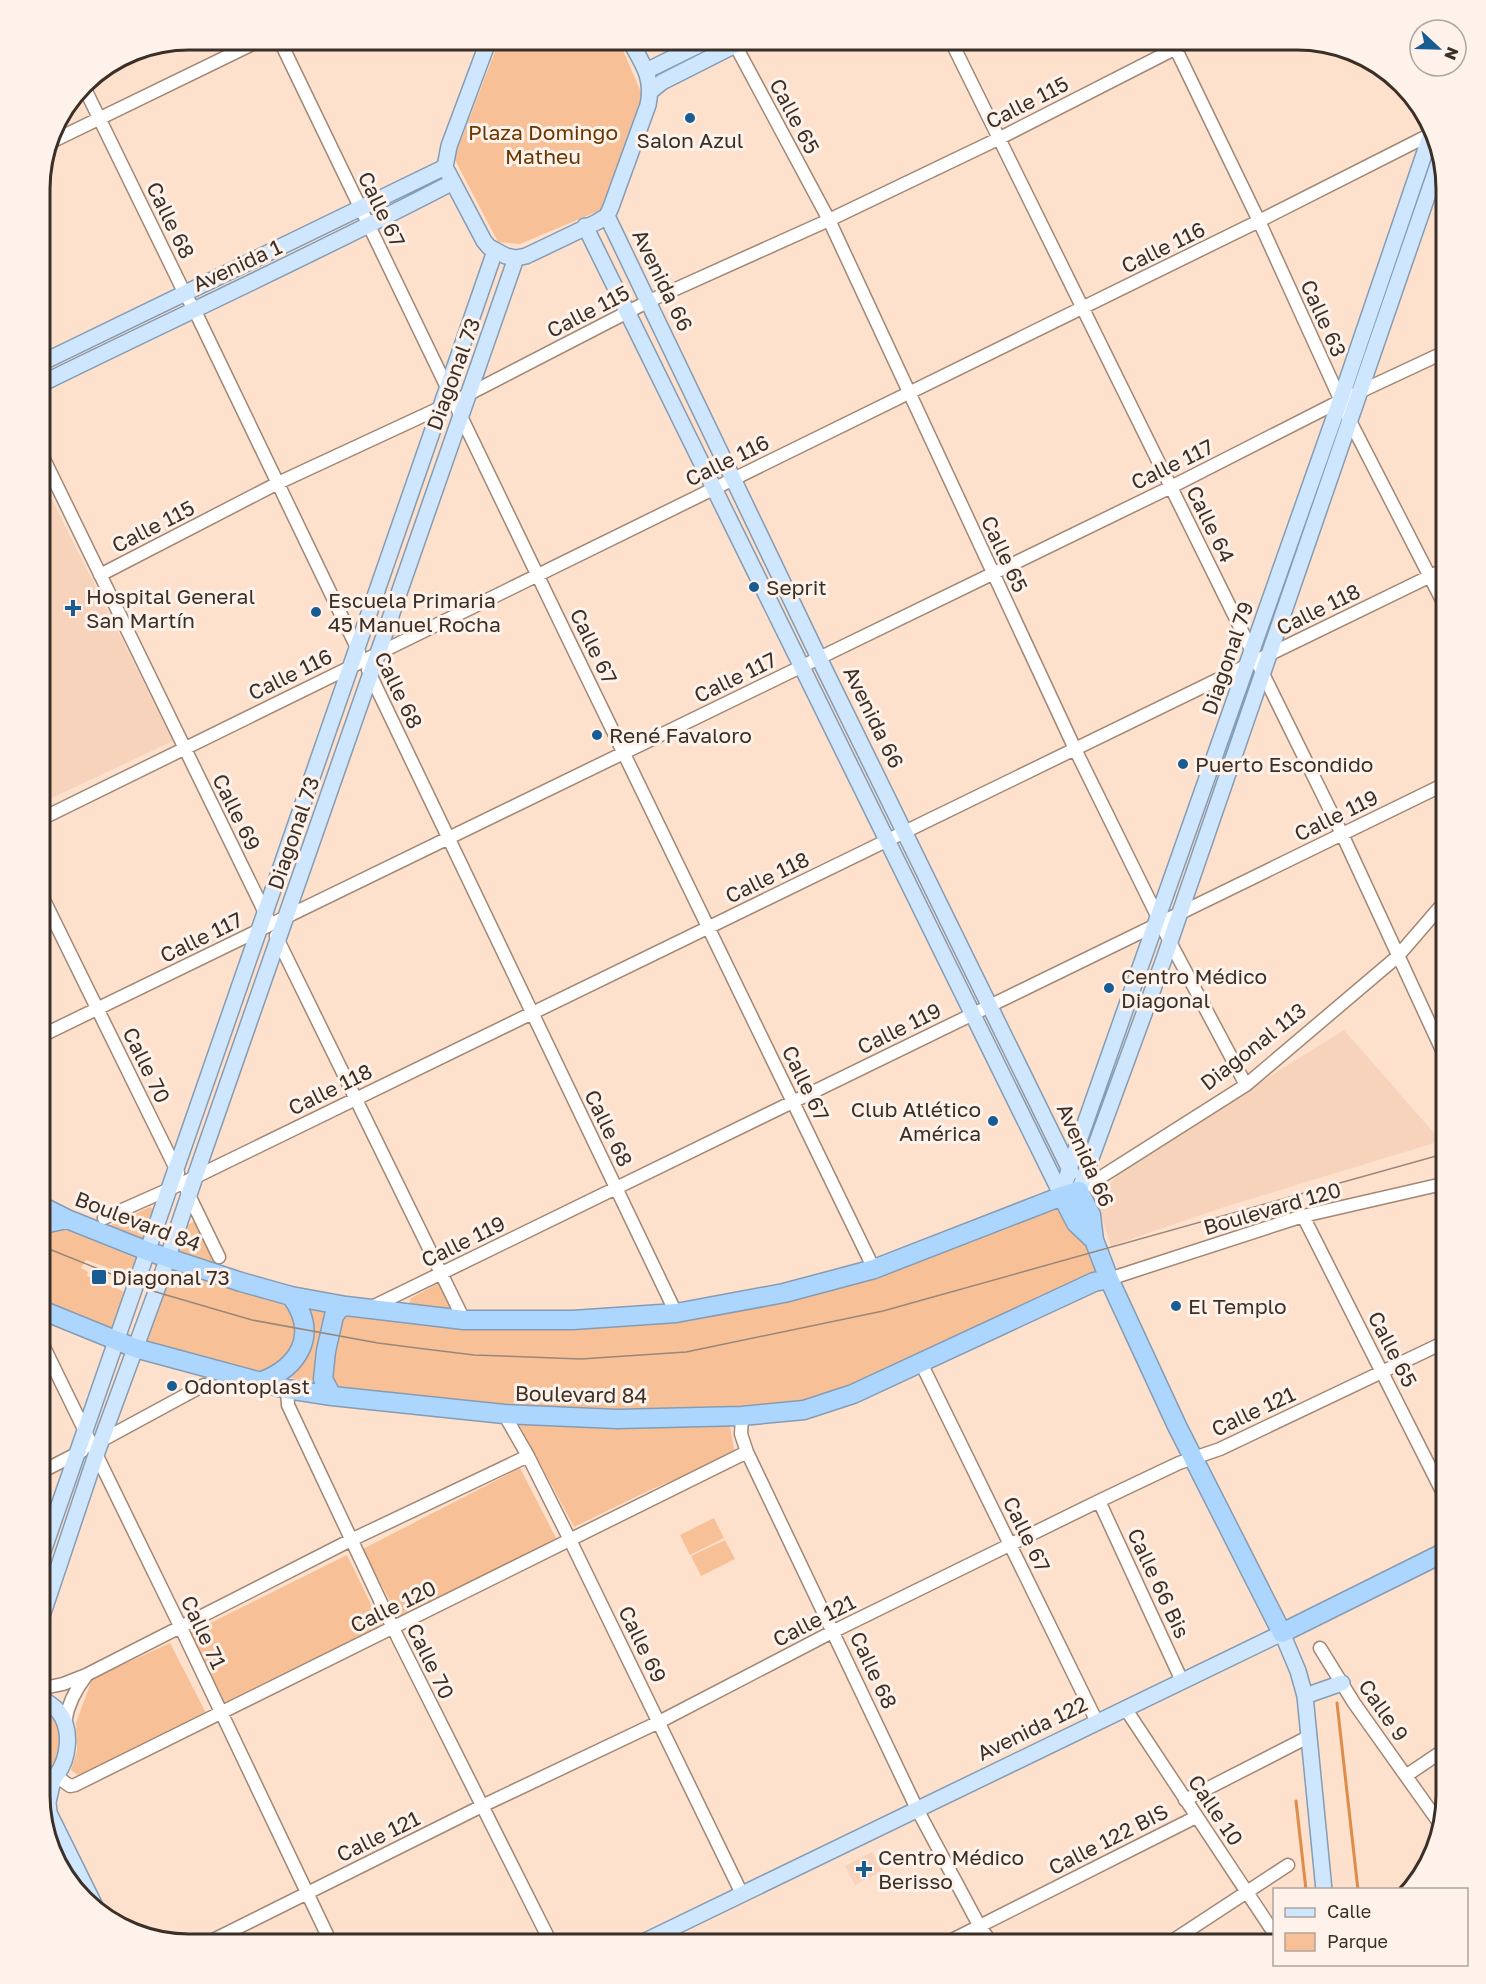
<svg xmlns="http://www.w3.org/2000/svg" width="1486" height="1984" viewBox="0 0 1486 1984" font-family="'Golos Text',sans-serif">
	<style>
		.built { fill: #f6d3ba }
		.green { fill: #f7c096 }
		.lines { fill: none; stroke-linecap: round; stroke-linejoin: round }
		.stream { stroke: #de8c49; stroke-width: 3 }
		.minor-casing { stroke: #a18774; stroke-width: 15 }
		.major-casing { stroke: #859cb3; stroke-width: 18 }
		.highway-casing { stroke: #859cb3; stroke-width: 21 }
		.minor { stroke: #fff; stroke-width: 12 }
		.major { stroke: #cee6fe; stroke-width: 15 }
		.highway { stroke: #add6fe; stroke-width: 18 }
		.tram { stroke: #9a8779; stroke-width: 1.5 }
		.poi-dot { fill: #195c91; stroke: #fef2ea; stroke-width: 2 }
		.labels { text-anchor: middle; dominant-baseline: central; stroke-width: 6; stroke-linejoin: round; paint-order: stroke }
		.street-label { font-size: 21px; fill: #3b3028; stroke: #fef2ea }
		.park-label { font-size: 21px; fill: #6b3700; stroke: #fef2ea }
		.poi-label { font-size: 21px; fill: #3b3028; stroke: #fef2ea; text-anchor: start }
		.rim { fill: none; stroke: #3b3028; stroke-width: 3 }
	</style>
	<rect width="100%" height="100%" fill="#fee1cd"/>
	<path class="built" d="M39,474L173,741L39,804Z
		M1344,1030L1441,1141L1221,1208L1111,1246L1096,1199L1125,1167Z
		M872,1852L882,1871L855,1885L845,1866Z"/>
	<path class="green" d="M500,39H618L644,99L603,209L520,244L498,242L454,158Z
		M150,1207L154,1209L149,1235L141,1241L109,1226Z
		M1058,1208L1088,1246L1099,1272L848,1387L800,1403L725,1407L617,1409L488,1405L335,1388L328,1384L329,1344L346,1312L437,1324L783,1299L869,1280Z
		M195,1221L216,1259L223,1267L182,1255L178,1246L184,1227Z
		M51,1230H67L138,1259L132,1276L86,1260L81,1268L88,1272L87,1276L127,1293L112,1334L39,1300V1235Z
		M171,1269L283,1298L296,1313V1345L272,1370L260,1371L145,1344Z
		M437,1284L445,1287L456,1311L409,1305L411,1298Z
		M305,1304L331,1309L319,1383L286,1377Z
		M729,1421L735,1454L650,1490L574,1527L518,1422Z
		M520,1468L556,1538L399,1619L363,1549Z
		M714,1518L724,1538L690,1555L680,1535Z
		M725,1540L735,1559L701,1576L691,1556Z
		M347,1555L383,1629L227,1708L190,1633Z
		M170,1643L208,1717L79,1776L71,1770L77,1751L76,1723L92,1679Z
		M39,1705C47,1711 55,1716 59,1726C66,1747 58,1770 39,1780Z"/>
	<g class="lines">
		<path class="stream" d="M1337,1703L1358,1890
			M1296,1801L1306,1890"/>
		<g class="minor-casing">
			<path id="minor" d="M279,39C475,450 676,859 874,1269
				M732,39L829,220L1075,749L1170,942L1246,1085
				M950,39L1342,834L1447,1061
				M1171,39L1259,221L1350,421L1447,610
				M83,85L185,294L194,309L359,652
				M1414,98L1430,132
				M49,143L263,39
				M465,396L649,301L829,220L998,139L1194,39
				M39,449L267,917
				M100,575L278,483L444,406
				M368,670L676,1313
				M39,820L1259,221L1431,134
				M39,890L178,1173
				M276,936L464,1320
				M39,1037L1171,487L1340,401L1447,351
				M187,1191L219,1257
				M1079,1191L1246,1085L1397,957L1447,899
				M1303,1216L1447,1501
				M104,1218L183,1183L1447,568
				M1109,1279L1303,1216L1447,1183
				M370,1308L1447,783
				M39,1337L181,1628L332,1945
				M921,1363L1097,1722
				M287,1389L288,1405L393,1628L552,1945
				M504,1414L528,1456L570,1540L742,1894
				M742,1416L741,1434L747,1452L917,1809L980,1927L993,1945
				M97,1443L204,1385
				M39,1473L82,1451
				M1099,1501L1182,1681
				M1320,1648L1354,1703L1440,1824
				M39,1689L63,1684L86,1675L351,1540L528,1456
				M1125,1708L1274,1933
				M65,1722C68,1704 75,1690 86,1676
				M1407,1775L1447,1748
				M56,1776L70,1786L75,1785L747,1452
				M1185,1800L1310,1736
				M203,1945L482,1806L659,1722L834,1631L1099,1501L1179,1463L1220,1449L1447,1341
				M942,1945L1196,1817
				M1166,1945L1288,1865"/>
		</g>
		<g class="major-casing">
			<path id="major" d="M489,39L449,146L445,167L484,241L489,247L506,256L516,258L526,256L597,222L607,216L611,207L648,105C654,77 642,63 629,39
				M646,71L711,39
				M651,91L662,82L747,39
				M607,216L819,658L1071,1172
				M585,226L1062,1196
				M39,364L445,167
				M39,385C177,317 317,253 453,182
				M1079,1191L1164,959L1439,162
				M1062,1196L1069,1169L1340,401L1431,134
				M39,1563L495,251
				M39,1625L96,1455L156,1292L195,1177L516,258
				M1305,1696L1342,1683
				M53,1780L48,1802L49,1813L96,1908
				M39,1788C44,1785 51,1782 55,1777C69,1760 73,1729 58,1711C53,1705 46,1701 39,1697
				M62,1873L66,1880
				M637,1945L1282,1633L1298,1671L1305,1696L1324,1890"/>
		</g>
		<g class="highway-casing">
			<path id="highway" d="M1062,1196L1076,1223L1094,1240
				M39,1205L67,1219L147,1251L241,1282L291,1296L346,1306L464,1320H573L676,1313L784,1293L874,1269L1062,1196L1079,1191L1091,1215L1094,1240L1109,1279L1177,1426L1282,1633L1447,1551
				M39,1228L48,1223L67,1219
				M39,1309L135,1348L287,1389L332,1396L504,1414L617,1419L742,1416L804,1410L853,1394L1094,1282L1109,1279
				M260,1382C300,1367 319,1334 291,1296
				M332,1396L323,1379L326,1351L334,1316L339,1309L346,1306"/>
		</g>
		<use href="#minor" class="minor"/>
		<use href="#major" class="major"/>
		<use href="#highway" class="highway"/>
		<path class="tram" d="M39,1245L156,1292L252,1320L378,1343L417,1348L474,1355L581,1359L686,1352L883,1311L1447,1153"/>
	</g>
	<g class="poi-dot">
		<circle cx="690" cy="118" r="6"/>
		<circle cx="754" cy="587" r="6"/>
		<path d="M70 599h6v6h6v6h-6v6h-6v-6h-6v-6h6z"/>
		<circle cx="316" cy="612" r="6"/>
		<circle cx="597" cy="735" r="6"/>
		<circle cx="1183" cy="764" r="6"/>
		<circle cx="1109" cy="988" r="6"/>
		<circle cx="993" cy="1121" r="6"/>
		<rect x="91" y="1269" width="16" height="16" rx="3"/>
		<circle cx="1176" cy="1306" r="6"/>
		<circle cx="172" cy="1386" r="6"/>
		<path d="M861 1860h6v6h6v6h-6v6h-6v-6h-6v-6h6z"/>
	</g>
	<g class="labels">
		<g class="street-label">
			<text transform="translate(1027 102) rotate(-27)">Calle 115</text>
			<text transform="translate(795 116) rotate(62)">Calle 65</text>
			<text transform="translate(382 209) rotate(64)">Calle 67</text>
			<text transform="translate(171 220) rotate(64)">Calle 68</text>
			<text transform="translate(1163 247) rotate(-26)">Calle 116</text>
			<text transform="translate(237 265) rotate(-25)">Avenida 1</text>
			<text transform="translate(663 280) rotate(64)">Avenida 66</text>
			<text transform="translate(588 311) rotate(-27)">Calle 115</text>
			<text transform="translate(1324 318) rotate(66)">Calle 63</text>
			<text transform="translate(453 374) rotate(-70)">Diagonal 73</text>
			<text transform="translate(727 460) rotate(-26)">Calle 116</text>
			<text transform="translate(1172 464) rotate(-26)">Calle 117</text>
			<text transform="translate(1211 524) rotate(64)">Calle 64</text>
			<text transform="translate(153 526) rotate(-27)">Calle 115</text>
			<text transform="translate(1005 554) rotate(65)">Calle 65</text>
			<text transform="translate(1318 609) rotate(-26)">Calle 118</text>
			<text transform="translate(594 646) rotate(64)">Calle 67</text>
			<text transform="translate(1227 658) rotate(-71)">Diagonal 79</text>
			<text transform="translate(290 674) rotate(-26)">Calle 116</text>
			<text transform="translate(735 677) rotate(-26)">Calle 117</text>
			<text transform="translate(399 690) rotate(64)">Calle 68</text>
			<text transform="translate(874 717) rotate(64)">Avenida 66</text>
			<text transform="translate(237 812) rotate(64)">Calle 69</text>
			<text transform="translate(1336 815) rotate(-26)">Calle 119</text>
			<text transform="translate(293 833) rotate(-71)">Diagonal 73</text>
			<text transform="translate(767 877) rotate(-26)">Calle 118</text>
			<text transform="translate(201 937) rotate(-26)">Calle 117</text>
			<text transform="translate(899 1028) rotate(-26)">Calle 119</text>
			<text transform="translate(1253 1046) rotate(-38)">Diagonal 113</text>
			<text transform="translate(147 1065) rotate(64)">Calle 70</text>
			<text transform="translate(806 1083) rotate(64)">Calle 67</text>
			<text transform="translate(330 1089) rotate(-26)">Calle 118</text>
			<text transform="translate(609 1128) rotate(64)">Calle 68</text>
			<text transform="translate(1086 1155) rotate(66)">Avenida 66</text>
			<text transform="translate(1272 1208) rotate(-16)">Boulevard 120</text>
			<text transform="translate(138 1221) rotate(21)">Boulevard 84</text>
			<text transform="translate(463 1241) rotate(-26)">Calle 119</text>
			<text transform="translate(1393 1349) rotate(63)">Calle 65</text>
			<text transform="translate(581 1394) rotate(1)">Boulevard 84</text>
			<text transform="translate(1253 1411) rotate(-25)">Calle 121</text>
			<text transform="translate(1027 1534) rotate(64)">Calle 67</text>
			<text transform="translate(1159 1583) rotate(65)">Calle 66 Bis</text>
			<text transform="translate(393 1606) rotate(-26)">Calle 120</text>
			<text transform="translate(814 1620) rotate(-27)">Calle 121</text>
			<text transform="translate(204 1632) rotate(65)">Calle 71</text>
			<text transform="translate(643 1644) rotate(64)">Calle 69</text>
			<text transform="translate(431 1661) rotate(64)">Calle 70</text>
			<text transform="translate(874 1670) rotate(65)">Calle 68</text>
			<text transform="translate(1384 1710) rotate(55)">Calle 9</text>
			<text transform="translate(1032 1728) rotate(-26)">Avenida 122</text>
			<text transform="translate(1216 1810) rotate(56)">Calle 10</text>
			<text transform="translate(378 1836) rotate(-26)">Calle 121</text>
			<text transform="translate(1108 1839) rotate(-27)">Calle 122 BIS</text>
		</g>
		<g class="park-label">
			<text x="543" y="132">Plaza Domingo<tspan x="543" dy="24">Matheu</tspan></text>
		</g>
		<g class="poi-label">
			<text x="690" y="140" text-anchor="middle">Salon Azul</text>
			<text x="766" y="587">Seprit</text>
			<text x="86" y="596">Hospital General<tspan x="86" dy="24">San Martín</tspan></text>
			<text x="328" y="600">Escuela Primaria<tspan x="328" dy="24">45 Manuel Rocha</tspan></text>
			<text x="609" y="735">René Favaloro</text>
			<text x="1195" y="764">Puerto Escondido</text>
			<text x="1121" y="976">Centro Médico<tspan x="1121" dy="24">Diagonal</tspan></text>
			<text x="981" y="1109" text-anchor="end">Club Atlético<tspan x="981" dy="24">América</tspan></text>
			<text x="112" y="1277">Diagonal 73</text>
			<text x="1188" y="1306">El Templo</text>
			<text x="184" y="1386">Odontoplast</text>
			<text x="878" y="1857">Centro Médico<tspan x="878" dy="24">Berisso</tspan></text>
		</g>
	</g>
	<path d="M0 0H1486V1984H0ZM189 50H1297A139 139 0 0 1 1436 189V1795A139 139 0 0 1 1297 1934H189A139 139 0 0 1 50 1795V189A139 139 0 0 1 189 50Z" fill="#fef2ea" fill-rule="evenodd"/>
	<path class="rim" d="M189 50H1297A139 139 0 0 1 1436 189V1795A139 139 0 0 1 1297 1934H189A139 139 0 0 1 50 1795V189A139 139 0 0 1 189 50Z"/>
	<rect x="1273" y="1888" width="195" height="78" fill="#fef2ea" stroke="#b0a49c" stroke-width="1.5"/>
	<rect x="1285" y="1908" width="30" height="9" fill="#cee6fe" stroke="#b0a49c" stroke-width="1.5"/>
	<text x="1327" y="1918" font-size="18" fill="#3b3028">Calle</text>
	<rect x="1285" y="1933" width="30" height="18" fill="#f7c096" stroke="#b0a49c" stroke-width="1.5"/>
	<text x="1327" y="1948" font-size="18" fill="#3b3028">Parque</text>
	<g transform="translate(1438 48) rotate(112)"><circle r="28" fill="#fef2ea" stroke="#b0a49c" stroke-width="1.5"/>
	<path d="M0-4.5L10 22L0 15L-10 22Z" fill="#195c91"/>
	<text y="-9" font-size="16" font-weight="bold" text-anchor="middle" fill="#3b3028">N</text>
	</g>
</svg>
